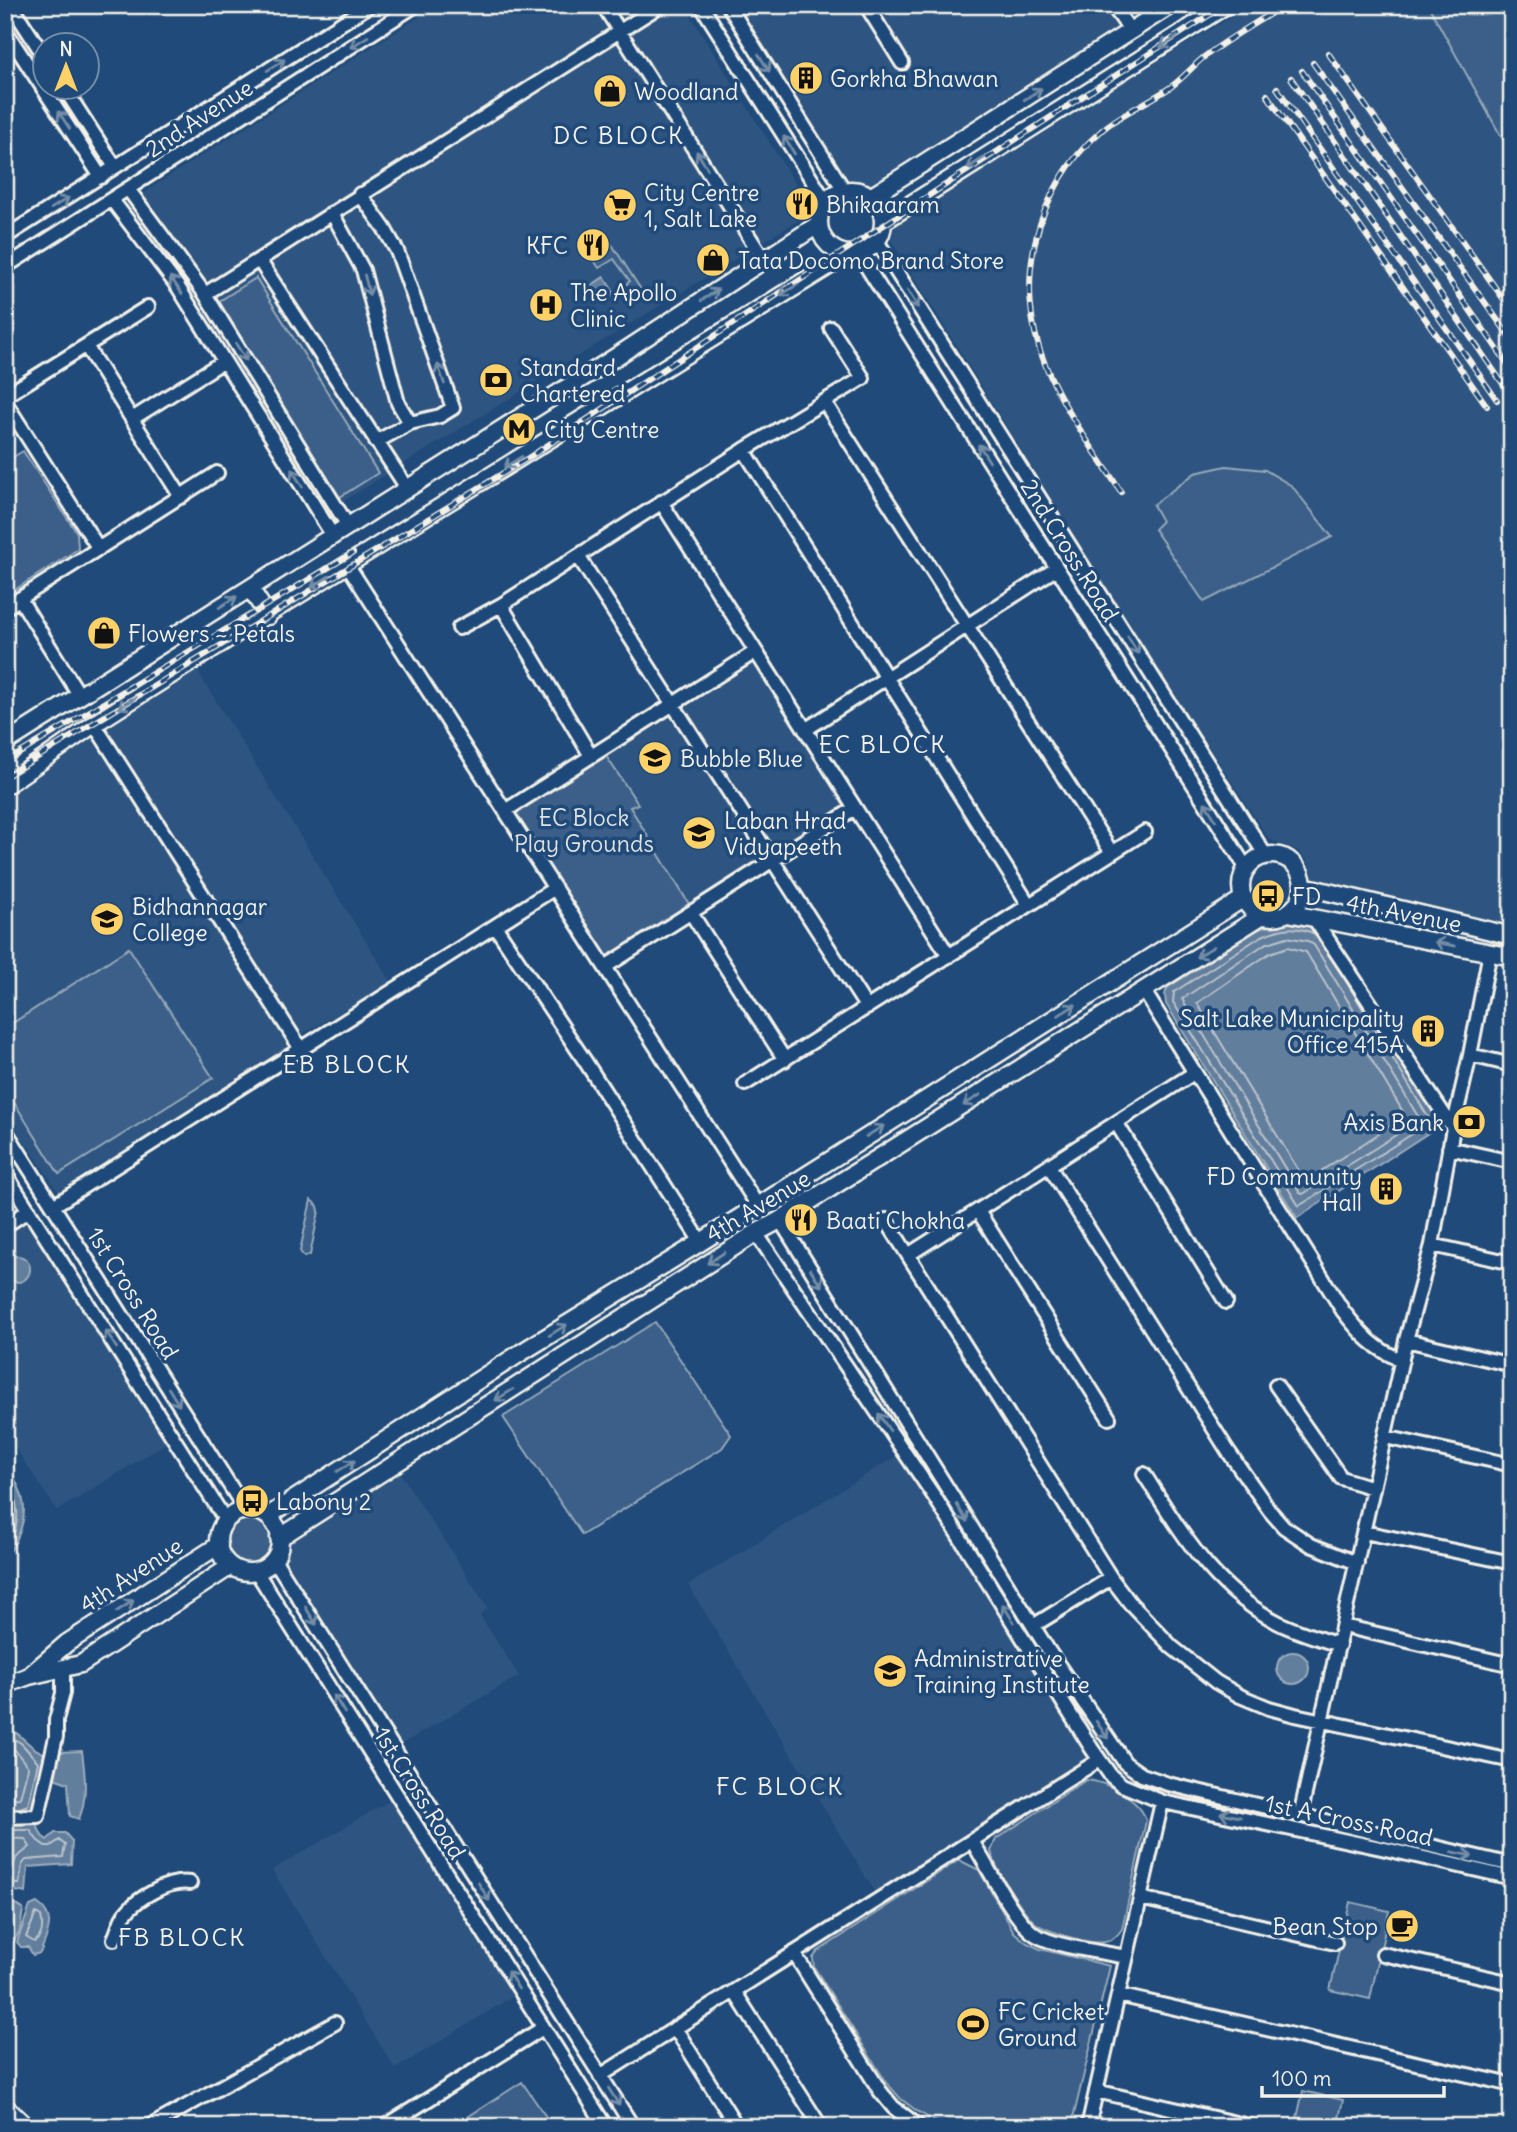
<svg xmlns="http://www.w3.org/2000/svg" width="1517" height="2132" viewBox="0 0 1517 2132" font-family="Delius,sans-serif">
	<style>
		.built { fill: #2d5581 }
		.green { fill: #3a5f88; stroke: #97a8b8; stroke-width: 2 }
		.water { fill: #627e9d; stroke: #9cacbb; stroke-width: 2 }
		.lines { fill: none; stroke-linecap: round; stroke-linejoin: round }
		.shore { stroke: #bac3ca; stroke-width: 2 }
		.minor-casing { stroke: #f4f1e8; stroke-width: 18 }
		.major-casing { stroke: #f4f1e8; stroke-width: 21 }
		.minor { stroke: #1f4a7a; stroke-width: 12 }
		.major { stroke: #1f4a7a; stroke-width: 16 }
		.rail-casing { stroke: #f4f1e8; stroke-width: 6 }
		.rail { stroke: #1f4a7a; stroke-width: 3.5; stroke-dasharray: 10; stroke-linecap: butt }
		.oneway { stroke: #748da6 }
		.labels { text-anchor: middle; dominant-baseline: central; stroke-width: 7; stroke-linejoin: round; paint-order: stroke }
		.poi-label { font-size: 23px; fill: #f4f1e8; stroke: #1f4a7a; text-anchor: start }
		.street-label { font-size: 23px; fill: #f4f1e8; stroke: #1f4a7a }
		.park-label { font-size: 23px; fill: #e1e2de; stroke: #1f4a7a }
		.neighbourhood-label { font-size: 24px; letter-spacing: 2px; fill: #f4f1e8; stroke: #1f4a7a }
	</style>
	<rect width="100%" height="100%" fill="#1f4a7a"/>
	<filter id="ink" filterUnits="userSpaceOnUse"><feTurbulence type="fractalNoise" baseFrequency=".0143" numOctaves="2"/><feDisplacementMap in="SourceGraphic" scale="14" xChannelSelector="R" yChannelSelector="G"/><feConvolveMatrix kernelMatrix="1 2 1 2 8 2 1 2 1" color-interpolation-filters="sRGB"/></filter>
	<g filter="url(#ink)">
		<path class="built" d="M438,5H684L806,201L802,218L340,503L138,199L154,186Z
			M737,5H1152L872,184L849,180Z
			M1251,5H1428L1512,156V929L1314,879L1309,863L1299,851L1269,839L1138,639L891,240L896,220Z
			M754,655L849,807L773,857L677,704Z
			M196,669L392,983L302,1034L105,728Z
			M673,708L769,859L692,909L630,807L638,804L604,753Z
			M93,734L290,1047L58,1191L5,1112V791Z
			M27,1219L170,1441L57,1511L5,1432V1233Z
			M901,1453L1094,1757L876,1894L688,1585Z
			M397,1468L488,1608L480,1615L519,1676L402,1744L284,1559L287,1538Z
			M394,1798L515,1995L395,2069L272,1870Z"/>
		<path class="green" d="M1428,5H1512V156Z
			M611,243L645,296L635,302L624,286L630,281L614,259L599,268L592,257Z
			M256,278L378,473L335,500L213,305Z
			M23,451L77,533L78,549L5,596V462Z
			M1226,466L1265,470L1292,486L1332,537L1204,602L1154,529L1162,521L1153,505L1195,473Z
			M604,753L638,804L630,807L692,909L607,963L511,812Z
			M129,948L213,1078L59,1174L5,1088V1028Z
			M311,1200L318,1206L319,1211L311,1250L310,1255L304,1257L300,1251Z
			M655,1322L731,1435L722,1448L582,1535L503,1417Z
			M225 1541a24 24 0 1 1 48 0a24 24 0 1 1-48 0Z
			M1086,1780C1106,1781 1142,1801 1146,1821L1122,1929C1117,1936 1113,1940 1105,1942C1090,1945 1044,1931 1033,1921C1020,1907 995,1869 991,1851L996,1839Z
			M959,1860L979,1870L1014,1932L1027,1943L1040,1949L1110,1966L1071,2127H952L938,2123L917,2111L901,2099L886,2082L814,1967L813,1958L817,1952Z
			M1350,1902L1389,1911L1370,1999L1330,1990Z
			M522,2082L553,2127H452Z
			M1303,2091L1343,2100L1337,2127H1295Z"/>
		<path class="water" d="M604,277L614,293L599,302L589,287Z
			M1287,921L1315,926L1325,933L1442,1124L1297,1218L1166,1004L1165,995L1167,988L1257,930L1273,923Z
			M4 1269a13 13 0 1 1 26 0a13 13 0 1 1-26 0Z
			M5,1463C27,1495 31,1516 11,1550L5,1548Z
			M1277 1668a16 16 0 1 1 32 0a16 16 0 1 1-32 0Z
			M5,1726C22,1733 31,1751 47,1754L34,1811L5,1814Z
			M82,1751C85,1775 88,1796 79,1819L70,1816L68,1783L54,1778L58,1752Z
			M5,1823H36L42,1836L47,1840L55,1833H65L72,1841L71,1864L28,1867L26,1893L5,1889Z
			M5,1897L23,1909L20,1930L9,1950L5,1949Z
			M37,1903C57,1916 48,1934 40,1953L33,1955L28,1947H21L17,1942L30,1906Z"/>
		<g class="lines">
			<path class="shore" d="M1316,935C1297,924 1279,928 1260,937L1174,992L1173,1002L1299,1206L1431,1122L1349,986
				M1287,937L1308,941L1314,945L1419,1118L1418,1121L1303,1194L1300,1193L1182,999L1265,944Z
				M1288,947L1306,952L1405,1115L1403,1118L1307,1180L1303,1178L1197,1003L1270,953Z
				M5,1476C17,1493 25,1528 5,1542
				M5,1734L21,1743L38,1762L28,1805L20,1808H5
				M5,1743L15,1750L28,1767L20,1798L5,1799
				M5,1830H30L37,1840L45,1846H51L59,1840L65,1845L63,1857L26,1860L22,1865L19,1884L5,1883
				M5,1838L25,1839L30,1847L16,1858L11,1873L5,1874
				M36,1913L41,1916C43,1925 43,1937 34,1942L26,1937Z"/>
			<g class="minor-casing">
				<path id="minor" d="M11,5L46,59
					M603,5L764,260
					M701,5L826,202
					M728,5L844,190
					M866,5L902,63
					M1112,5L1131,31
					M5,30L101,177
					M64,88L115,167
					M128,189L205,294L348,526
					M112,200L178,287L333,536
					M332,213L363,270L398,403L410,423L440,416L453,408L397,251L384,228L360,194
					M5,237L370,5
					M877,241L1266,856
					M858,253L1247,869
					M259,260L407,488
					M5,267L416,5
					M205,294L661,5
					M86,346L181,497
					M5,396L148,307
					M5,402L99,549
					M825,403L1112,853
					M132,419L224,361
					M376,442L410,423
					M744,450L1029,905
					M661,502L949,956
					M578,556L867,1008
					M347,564L758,1206
					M20,599L80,696
					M501,605L591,756
					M5,608L217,473
					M459,628L501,605L744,450L863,378L831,328
					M94,724L301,1049
					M805,730L1057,568
					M505,811L755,652
					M691,913L785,1060
					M1315,920L1453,1128
					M495,926L585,1061L701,1242
					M605,967L855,808
					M1144,991L1343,1311C1360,1333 1376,1351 1402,1360
					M1470,1055L1512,1065
					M745,1084L1145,832
					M1117,1124L1226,1302
					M5,1130L246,1511
					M1449,1148L1512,1162
					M1049,1166L1228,1451L1270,1511L1284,1527L1311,1545L1357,1563
					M5,1173L226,1521
					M53,1206L555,888
					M978,1211L1109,1418
					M780,1220L1050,1653L1125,1763L1142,1775L1168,1784L1512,1865
					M886,1220L1111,1578L1130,1603L1172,1647L1216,1682L1240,1696L1269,1708L1295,1715L1512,1761
					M5,1226L29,1210
					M756,1233L934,1496L1092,1749L1111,1776L1122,1785L1163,1802L1381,1848L1512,1878
					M1432,1245L1512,1263
					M908,1255L1194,1073
					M1406,1340L1512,1365
					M1276,1385L1341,1478L1373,1488
					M1385,1437L1512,1465
					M1144,1474C1183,1535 1215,1592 1283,1625C1301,1633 1320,1639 1339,1645
					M1364,1532L1512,1563
					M274,1559L633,2127
					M256,1571L606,2127
					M1033,1626L1111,1578
					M1343,1626L1512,1665
					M1300,1816L1406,1340L1432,1245L1453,1128L1470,1055L1490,952
					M5,1817L38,1816L56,1737V1720L63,1693V1668
					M972,1841C986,1863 1015,1923 1036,1935C1056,1947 1102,1952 1126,1957
					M1140,1898L1335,1943
					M114,1939C118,1931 120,1920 125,1914C138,1897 169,1880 190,1883
					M794,1953L880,2091L893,2107L919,2127
					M1383,1954L1512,1983
					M734,1991L821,2127
					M1118,1995L1512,2085
					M675,2028L737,2127
					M600,2076L1099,1760
					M1096,2091L1253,2127
					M5,2108H9L25,2123L15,2127
					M149,2127L335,2023
					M384,2127L543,2028
					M1088,2127L1162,1802"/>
			</g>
			<g class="major-casing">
				<path id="major" d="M819 222a32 32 0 1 1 64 0a32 32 0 1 1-64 0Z
					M872,196L1171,5
					M884,221L1226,5
					M250,588L268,616
					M5,743L614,358L819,224
					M5,786L94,724L242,630L848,254
					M1241 886a31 31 0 1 1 62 0a31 31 0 1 1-62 0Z
					M1303,886L1512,936
					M1288,913L1512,957
					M218 1541a31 31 0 1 1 62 0a31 31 0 1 1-62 0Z
					M268,1516L522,1352L701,1242L1244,898
					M279,1538L756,1233L780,1220L1263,915
					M31,1674L67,1643L219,1545
					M5,1685L29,1676L81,1664L231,1566"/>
			</g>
			<use href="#minor" class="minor"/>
			<use href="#major" class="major"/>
			<g class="rail-casing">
				<path id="rail" d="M1328,53L1512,311
					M1313,63L1512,340
					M1302,71L1512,370
					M1291,78L1510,394
					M1277,88L1497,400
					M1267,95L1487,406
					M1121,492C1095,451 1063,409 1045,364C1012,284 1035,188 1101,131C1122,112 1149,103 1172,86C1184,77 1193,66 1204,57C1229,38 1258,22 1284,5
					M5,762L353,553
					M5,777L528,458L942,187L1225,5"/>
			</g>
			<use href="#rail" class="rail"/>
		</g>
		<defs><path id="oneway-shaft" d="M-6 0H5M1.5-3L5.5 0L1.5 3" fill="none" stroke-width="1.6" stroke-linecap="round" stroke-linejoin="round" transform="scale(1.75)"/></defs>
		<g class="oneway">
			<use href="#oneway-shaft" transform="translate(359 42) rotate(148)"/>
			<use href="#oneway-shaft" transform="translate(1169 42) rotate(148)"/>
			<use href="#oneway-shaft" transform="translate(764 63) rotate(58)"/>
			<use href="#oneway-shaft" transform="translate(276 65) rotate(-32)"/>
			<use href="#oneway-shaft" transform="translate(1033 94) rotate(-33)"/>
			<use href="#oneway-shaft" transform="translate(64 120) rotate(-123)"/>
			<use href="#oneway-shaft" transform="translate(789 145) rotate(-122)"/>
			<use href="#oneway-shaft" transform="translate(702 160) rotate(-122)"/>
			<use href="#oneway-shaft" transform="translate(976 163) rotate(148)"/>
			<use href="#oneway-shaft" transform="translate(60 203) rotate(-32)"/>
			<use href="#oneway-shaft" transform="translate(176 285) rotate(-125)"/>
			<use href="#oneway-shaft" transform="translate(367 285) rotate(76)"/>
			<use href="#oneway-shaft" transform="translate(789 290) rotate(148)"/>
			<use href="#oneway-shaft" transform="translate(710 295) rotate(-33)"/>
			<use href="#oneway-shaft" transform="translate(913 299) rotate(58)"/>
			<use href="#oneway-shaft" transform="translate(241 352) rotate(58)"/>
			<use href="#oneway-shaft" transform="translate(441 374) rotate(-109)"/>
			<use href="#oneway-shaft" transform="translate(984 453) rotate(-122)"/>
			<use href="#oneway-shaft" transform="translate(513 462) rotate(148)"/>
			<use href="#oneway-shaft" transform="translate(297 478) rotate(-122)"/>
			<use href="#oneway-shaft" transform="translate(320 582) rotate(147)"/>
			<use href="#oneway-shaft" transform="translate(228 602) rotate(-32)"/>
			<use href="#oneway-shaft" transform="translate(1133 645) rotate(58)"/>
			<use href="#oneway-shaft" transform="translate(127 703) rotate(148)"/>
			<use href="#oneway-shaft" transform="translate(1210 811) rotate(-122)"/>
			<use href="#oneway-shaft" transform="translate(1445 944) rotate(-169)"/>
			<use href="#oneway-shaft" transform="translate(1205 952) rotate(148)"/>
			<use href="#oneway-shaft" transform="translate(1067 1010) rotate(-32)"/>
			<use href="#oneway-shaft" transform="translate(972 1100) rotate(148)"/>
			<use href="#oneway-shaft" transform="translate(875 1131) rotate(-32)"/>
			<use href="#oneway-shaft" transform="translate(716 1258) rotate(147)"/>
			<use href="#oneway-shaft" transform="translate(816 1278) rotate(58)"/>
			<use href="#oneway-shaft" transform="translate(558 1330) rotate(-32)"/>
			<use href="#oneway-shaft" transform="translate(111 1339) rotate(-122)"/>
			<use href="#oneway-shaft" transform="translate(504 1395) rotate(148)"/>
			<use href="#oneway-shaft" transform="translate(174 1397) rotate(58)"/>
			<use href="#oneway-shaft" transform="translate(884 1422) rotate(-124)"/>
			<use href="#oneway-shaft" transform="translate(346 1466) rotate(-32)"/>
			<use href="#oneway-shaft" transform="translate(962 1513) rotate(58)"/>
			<use href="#oneway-shaft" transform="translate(125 1606) rotate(-33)"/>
			<use href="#oneway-shaft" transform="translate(1008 1613) rotate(-122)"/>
			<use href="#oneway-shaft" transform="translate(311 1616) rotate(58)"/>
			<use href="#oneway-shaft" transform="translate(339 1704) rotate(-122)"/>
			<use href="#oneway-shaft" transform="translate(1102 1730) rotate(56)"/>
			<use href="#oneway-shaft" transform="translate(1230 1815) rotate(-168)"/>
			<use href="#oneway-shaft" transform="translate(1462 1854) rotate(13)"/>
			<use href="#oneway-shaft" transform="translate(484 1892) rotate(58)"/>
			<use href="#oneway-shaft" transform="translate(513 1980) rotate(-122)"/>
			<use href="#oneway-shaft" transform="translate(614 2097) rotate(58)"/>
		</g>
	</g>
	<defs>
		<g id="building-disc" transform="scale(1.75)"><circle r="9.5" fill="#ffd166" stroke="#1f4a7a"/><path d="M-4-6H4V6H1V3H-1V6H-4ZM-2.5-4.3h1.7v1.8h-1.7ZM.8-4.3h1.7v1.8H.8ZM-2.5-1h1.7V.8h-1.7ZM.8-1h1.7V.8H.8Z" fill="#111"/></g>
		<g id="shop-disc" transform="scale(1.75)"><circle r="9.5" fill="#ffd166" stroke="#1f4a7a"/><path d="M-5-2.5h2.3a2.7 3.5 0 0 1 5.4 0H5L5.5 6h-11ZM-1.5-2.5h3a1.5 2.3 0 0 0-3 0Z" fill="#111"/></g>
		<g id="restaurant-disc" transform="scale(1.75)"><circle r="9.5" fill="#ffd166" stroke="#1f4a7a"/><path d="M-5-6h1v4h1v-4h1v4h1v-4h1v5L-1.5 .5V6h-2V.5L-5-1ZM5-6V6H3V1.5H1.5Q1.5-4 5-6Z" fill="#111"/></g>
		<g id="supermarket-disc" transform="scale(1.75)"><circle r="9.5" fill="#ffd166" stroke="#1f4a7a"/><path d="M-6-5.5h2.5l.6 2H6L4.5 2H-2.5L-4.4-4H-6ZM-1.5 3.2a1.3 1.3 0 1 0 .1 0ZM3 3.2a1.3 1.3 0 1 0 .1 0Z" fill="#111"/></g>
		<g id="hospital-disc" transform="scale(1.75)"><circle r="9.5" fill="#ffd166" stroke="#1f4a7a"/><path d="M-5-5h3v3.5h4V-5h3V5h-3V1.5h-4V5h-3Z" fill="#111"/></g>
		<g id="bank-disc" transform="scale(1.75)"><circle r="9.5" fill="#ffd166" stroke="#1f4a7a"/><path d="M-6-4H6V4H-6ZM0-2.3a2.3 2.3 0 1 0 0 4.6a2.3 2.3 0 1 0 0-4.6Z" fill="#111"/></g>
		<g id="metro-disc" transform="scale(1.75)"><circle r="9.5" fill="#ffd166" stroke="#1f4a7a"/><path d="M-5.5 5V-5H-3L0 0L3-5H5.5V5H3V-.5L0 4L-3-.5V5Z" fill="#111"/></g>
		<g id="school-disc" transform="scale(1.75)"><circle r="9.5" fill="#ffd166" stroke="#1f4a7a"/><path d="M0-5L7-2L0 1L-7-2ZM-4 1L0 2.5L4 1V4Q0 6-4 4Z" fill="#111"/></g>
		<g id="bus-disc" transform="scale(1.75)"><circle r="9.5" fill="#ffd166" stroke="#1f4a7a"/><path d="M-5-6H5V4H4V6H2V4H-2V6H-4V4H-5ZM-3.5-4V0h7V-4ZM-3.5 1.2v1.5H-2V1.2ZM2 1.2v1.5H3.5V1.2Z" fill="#111"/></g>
		<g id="university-disc" transform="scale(1.75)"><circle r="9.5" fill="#ffd166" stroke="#1f4a7a"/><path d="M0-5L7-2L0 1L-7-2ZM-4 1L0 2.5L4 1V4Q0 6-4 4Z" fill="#111"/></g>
		<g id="cafe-disc" transform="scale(1.75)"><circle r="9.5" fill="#ffd166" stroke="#1f4a7a"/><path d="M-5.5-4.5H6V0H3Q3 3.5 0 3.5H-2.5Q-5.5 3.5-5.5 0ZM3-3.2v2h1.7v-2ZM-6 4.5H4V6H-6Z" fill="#111"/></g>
		<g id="stadium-disc" transform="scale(1.75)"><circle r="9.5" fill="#ffd166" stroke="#1f4a7a"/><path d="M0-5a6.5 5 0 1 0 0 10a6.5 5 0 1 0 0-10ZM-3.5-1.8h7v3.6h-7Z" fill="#111"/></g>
	</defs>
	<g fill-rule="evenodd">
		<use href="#building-disc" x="806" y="78"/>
		<use href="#shop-disc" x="610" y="91"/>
		<use href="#restaurant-disc" x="802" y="204"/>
		<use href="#supermarket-disc" x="620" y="205"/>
		<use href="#restaurant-disc" x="593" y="245"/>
		<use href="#shop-disc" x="713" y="260"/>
		<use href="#hospital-disc" x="546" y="305"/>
		<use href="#bank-disc" x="496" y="380"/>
		<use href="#metro-disc" x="519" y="429"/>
		<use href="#shop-disc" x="104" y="633"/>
		<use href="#school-disc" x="655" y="758"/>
		<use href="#school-disc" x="699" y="833"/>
		<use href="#bus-disc" x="1268" y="896"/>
		<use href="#university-disc" x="107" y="919"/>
		<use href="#building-disc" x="1428" y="1031"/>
		<use href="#bank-disc" x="1469" y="1122"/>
		<use href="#building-disc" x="1386" y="1189"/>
		<use href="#restaurant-disc" x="801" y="1220"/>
		<use href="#bus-disc" x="252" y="1501"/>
		<use href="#university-disc" x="890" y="1671"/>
		<use href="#cafe-disc" x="1402" y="1926"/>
		<use href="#stadium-disc" x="973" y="2024"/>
	</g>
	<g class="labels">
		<g class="poi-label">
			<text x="830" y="78">Gorkha Bhawan</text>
			<text x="634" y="91">Woodland</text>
			<text x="644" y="192">City Centre<tspan x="644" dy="26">1, Salt Lake</tspan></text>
			<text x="826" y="204">Bhikaaram</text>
			<text x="568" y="245" text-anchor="end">KFC</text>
			<text x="738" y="260">Tata Docomo Brand Store</text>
			<text x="570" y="292">The Apollo<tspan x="570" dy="26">Clinic</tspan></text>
			<text x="520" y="367">Standard<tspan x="520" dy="26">Chartered</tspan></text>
			<text x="544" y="429">City Centre</text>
			<text x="128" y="633">Flowers ~ Petals</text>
			<text x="680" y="758">Bubble Blue</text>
			<text x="724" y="820">Laban Hrad<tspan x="724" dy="26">Vidyapeeth</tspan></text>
			<text x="1292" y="896">FD</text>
			<text x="132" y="906">Bidhannagar<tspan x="132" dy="26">College</tspan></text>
			<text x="1404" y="1018" text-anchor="end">Salt Lake Municipality<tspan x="1404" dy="26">Office 415A</tspan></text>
			<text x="1444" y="1122" text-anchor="end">Axis Bank</text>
			<text x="1362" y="1176" text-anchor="end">FD Community<tspan x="1362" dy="26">Hall</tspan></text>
			<text x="826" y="1220">Baati Chokha</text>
			<text x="276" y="1501">Labony 2</text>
			<text x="914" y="1658">Administrative<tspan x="914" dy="26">Training Institute</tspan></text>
			<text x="1378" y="1926" text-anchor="end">Bean Stop</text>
			<text x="998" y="2011">FC Cricket<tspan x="998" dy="26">Ground</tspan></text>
		</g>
		<g class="street-label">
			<text transform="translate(199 118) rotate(-33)">2nd Avenue</text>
			<text transform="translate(1070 550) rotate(58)">2nd Cross Road</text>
			<text transform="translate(1404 913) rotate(11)">4th Avenue</text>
			<text transform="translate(758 1206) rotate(-31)">4th Avenue</text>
			<text transform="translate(133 1293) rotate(58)">1st Cross Road</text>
			<text transform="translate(131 1575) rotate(-33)">4th Avenue</text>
			<text transform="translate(420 1793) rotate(58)">1st Cross Road</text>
			<text transform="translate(1349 1820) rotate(12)">1st A Cross Road</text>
		</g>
		<g class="park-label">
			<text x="584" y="817">EC Block<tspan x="584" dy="26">Play Grounds</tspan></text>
		</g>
		<g class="neighbourhood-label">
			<text x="619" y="135">DC BLOCK</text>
			<text x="883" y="744">EC BLOCK</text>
			<text x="347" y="1064">EB BLOCK</text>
			<text x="780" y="1786">FC BLOCK</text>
			<text x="182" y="1937">FB BLOCK</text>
		</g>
	</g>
	<rect width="1517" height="2132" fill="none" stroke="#1f4a7a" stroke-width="28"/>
	<rect x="14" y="14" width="1489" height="2104" fill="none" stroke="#f4f1e8" stroke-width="2.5" filter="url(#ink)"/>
	<g transform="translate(66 66)"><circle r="33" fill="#1f4a7a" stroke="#748da6" stroke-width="2"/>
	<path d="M0-5L12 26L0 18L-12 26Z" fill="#ffd166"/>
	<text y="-10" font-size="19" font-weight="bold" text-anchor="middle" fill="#f4f1e8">N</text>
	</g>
	<path d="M1262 2086v10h182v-10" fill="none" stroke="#f4f1e8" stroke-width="3.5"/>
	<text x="1272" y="2086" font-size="21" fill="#f4f1e8" stroke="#1f4a7a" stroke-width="5" paint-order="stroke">100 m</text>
</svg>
